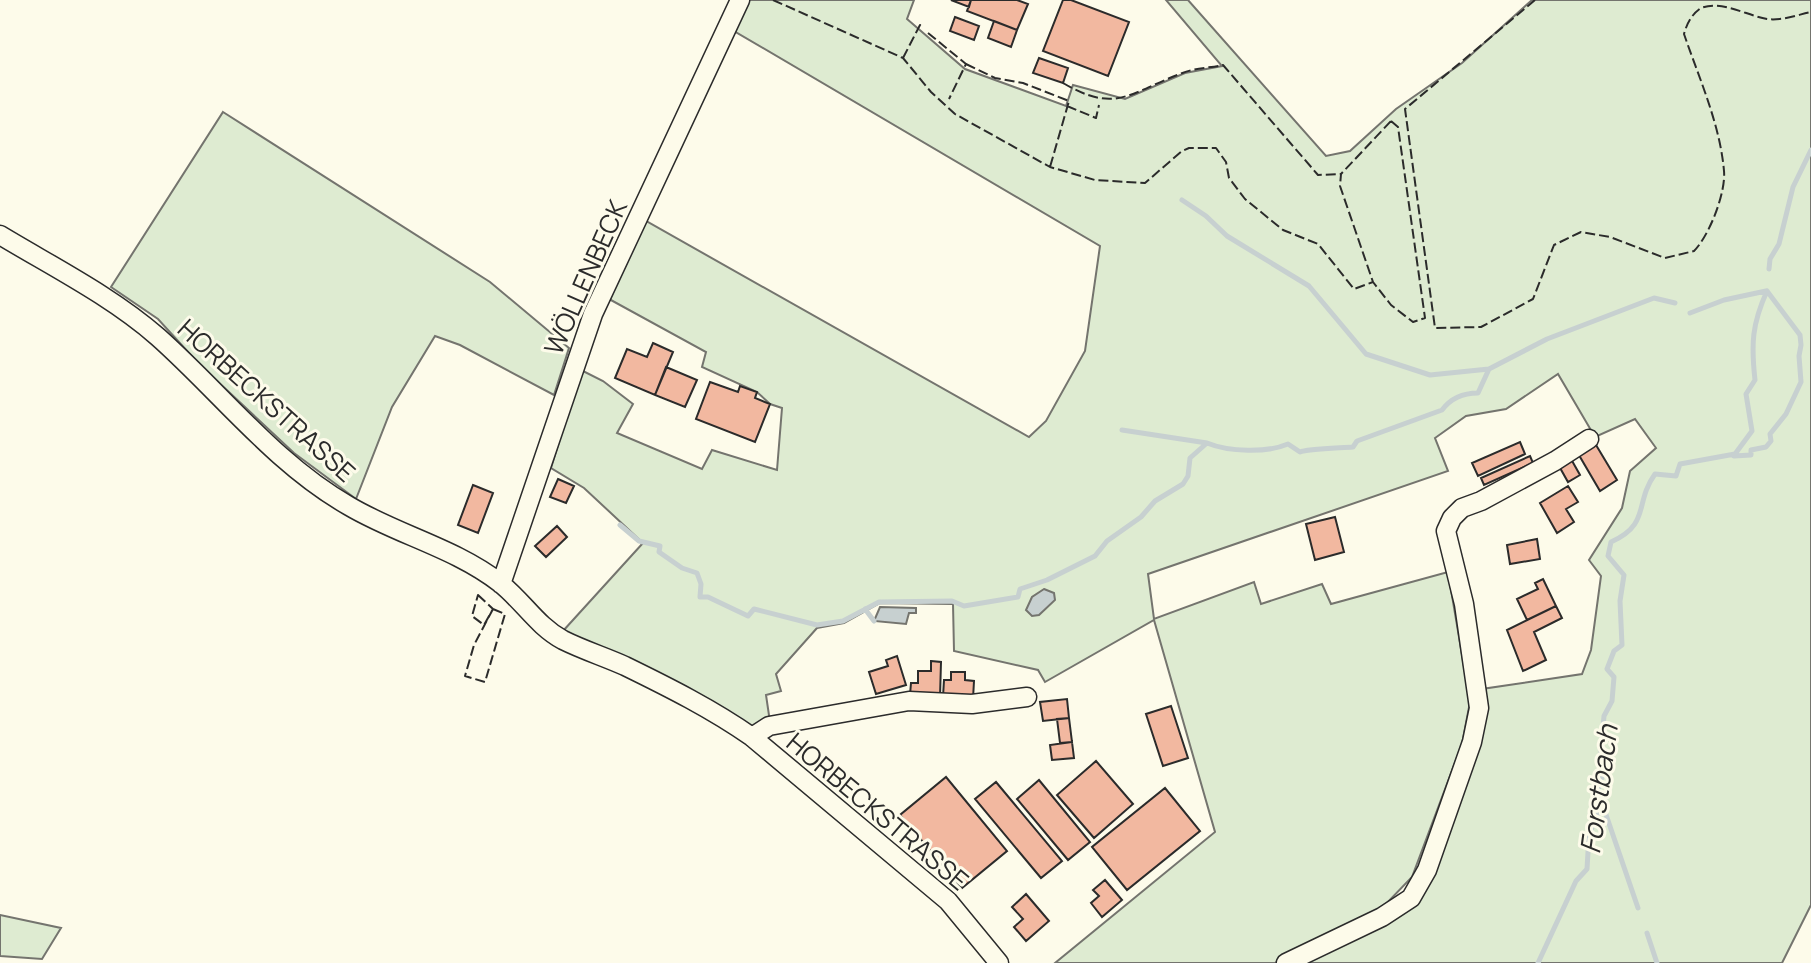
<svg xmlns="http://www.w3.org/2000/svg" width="1811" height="963" viewBox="0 0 1811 963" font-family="Manrope,sans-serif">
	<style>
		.green { fill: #deebd1; stroke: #74746e; stroke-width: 2 }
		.water { fill: #c7d0d0; stroke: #74746e; stroke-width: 2 }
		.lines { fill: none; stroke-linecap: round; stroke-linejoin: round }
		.stream { stroke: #c7d0d0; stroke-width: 5 }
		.building { fill: #f2b8a0; stroke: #2b2b2b; stroke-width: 2 }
		.minor-casing { stroke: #2b2b2b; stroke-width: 21 }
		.minor { stroke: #fdfbea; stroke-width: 18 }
		.fence { stroke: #2b2b2b; stroke-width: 2; stroke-dasharray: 10 4; stroke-linecap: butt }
		.labels { text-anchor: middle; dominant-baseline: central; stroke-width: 6; stroke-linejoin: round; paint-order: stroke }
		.street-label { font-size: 26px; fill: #2b2b2b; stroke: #fdfbea }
		.water-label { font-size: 28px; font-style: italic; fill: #2b2b2b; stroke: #fdfbea }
	</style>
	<rect width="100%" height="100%" fill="#fdfbea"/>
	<path class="green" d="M748,0H914L907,19L965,69L1066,106L1073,85L1125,99L1185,73L1222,66L1166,0H1188L1326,156L1350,151L1396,109L1462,63L1532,0H1811V905L1782,963H1303L1413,901L1482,689L1582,674L1591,650L1601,576L1589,560L1622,508L1630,471L1656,448L1635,419L1595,437L1558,374L1506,409L1466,416L1435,438L1448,471L1148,574L1154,619L1254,582L1261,604L1322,584L1331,604L1448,572L1470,702L1462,744L1412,877L1385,905L1334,935L1275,963H1055L1215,832L1154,620L1045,682L1038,670L954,651L953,604L880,603L844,623L817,628L776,674L781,691L766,695L770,722L752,726L707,699L563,631L643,543L584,488L551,468L581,370L603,381L633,404L617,433L702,469L712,450L777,470L782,408L770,404L757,392L702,367L706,352L609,299L646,221L1029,437L1046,421L1085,351L1100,246L734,31Z
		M223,112L490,282L569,348L554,395L460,345L435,336L392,407L356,499L294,453L199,364L158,319L111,287Z
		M0,915L61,928L42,959L0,956Z"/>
	<path class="water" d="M1044,589L1054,593L1055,600L1039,615L1032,616L1026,610L1032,597Z
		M880,607L916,608V613H909L906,624L874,621Z"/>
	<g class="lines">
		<path class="stream" d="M1182,200L1206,216L1227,236L1309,286L1366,354L1430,375L1489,369L1547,339L1654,298L1675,303
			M1769,269L1770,259L1779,244L1793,187L1811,150
			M1690,313L1724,300L1766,291
			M1122,430L1207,443
			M1734,456L1751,455V450L1766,447L1771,441L1770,434L1786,414L1801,382L1799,356L1801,345L1800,335L1767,291
			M620,525L639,541L660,546L659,552L682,568L697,573L701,584L700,597H708L748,616L754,609L817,625L843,621L879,602L952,601L964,606L1018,597L1020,589L1047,580L1095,556L1107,541L1141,517L1155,501L1183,484L1188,476L1190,458L1207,443C1229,452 1267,453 1288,444L1300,452C1307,449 1342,448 1353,447L1357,441L1442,410C1451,398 1463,393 1478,393L1489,369
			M865,609L874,621
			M1602,803L1638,908
			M1647,933L1657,963
			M1538,963L1576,881L1587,869L1589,835L1602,803L1598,790L1602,777L1600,762L1604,716L1612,701L1614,677L1607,669L1614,651L1622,645L1620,601L1624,575L1608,556L1611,542C1651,524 1634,503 1655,474L1676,476L1680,464L1735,454L1752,431L1746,394L1755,380C1751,344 1752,324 1767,291"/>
	</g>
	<path class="building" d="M951,0H971L969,7Z
		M971,0H1017L1028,4L1017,30L967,11Z
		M1063,0H1071L1129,22L1108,76L1043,51Z
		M955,17L979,26L974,40L950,31Z
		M994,21L1017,30L1011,47L988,38Z
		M1039,58L1068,68L1063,83L1033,73Z
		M653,343L673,352L655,395L615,378L627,349L647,357Z
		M666,367L697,380L685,407L655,395Z
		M710,382L738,392L740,386L757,392L755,398L770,404L755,442L696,419Z
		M1593,440L1617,480L1600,491L1576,450Z
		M1520,442L1525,454L1478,476L1472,463Z
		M1530,456L1533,463L1484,485L1481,478Z
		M1571,459L1580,475L1568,482L1559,466Z
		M558,479L574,486L566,503L550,497Z
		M473,485L493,493L478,533L458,525Z
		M1568,486L1578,502L1566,509L1574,522L1557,533L1540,503Z
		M1335,517L1344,552L1315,560L1306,524Z
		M557,526L567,537L546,557L535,546Z
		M1537,539L1540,559L1510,564L1507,545Z
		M1543,579L1556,606L1527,620L1517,599L1538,589L1535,583Z
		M1556,606L1562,618L1534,632L1546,660L1523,671L1507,630Z
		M897,656L906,685L876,694L869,672L888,666L886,660Z
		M931,661L941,662L940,697L910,695L911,683H918V671H931Z
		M951,672H965V680L974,681L973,699L943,697L944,680H951Z
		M1067,699L1069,718L1043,721L1040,702Z
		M1171,706L1188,758L1163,766L1146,714Z
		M1069,718L1072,742L1060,743L1057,719Z
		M1072,742L1074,758L1052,760L1050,745Z
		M1096,761L1133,804L1094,838L1057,795Z
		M946,777L1007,851L962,888L900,815Z
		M1039,780L1090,842L1068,860L1017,799Z
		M996,782L1062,861L1041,878L975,799Z
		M1165,788L1200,831L1127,890L1092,847Z
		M1105,880L1122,900L1102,917L1091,903L1099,896L1093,890Z
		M1026,894L1049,921L1026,941L1014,927L1023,919L1012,907Z"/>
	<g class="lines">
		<g class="minor-casing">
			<path id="minor" d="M0,235C53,267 111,296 158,337C221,393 275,464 349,506C398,535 455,548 500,583C523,601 537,626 563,640C583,650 605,657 625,666C668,687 712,709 752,737L948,901L999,963
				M501,584L593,314L740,0
				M752,737L769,726L909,701L972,704L1027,697
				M1286,963L1382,917L1411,898L1427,870L1472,742L1479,708L1464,604L1446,531L1452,518L1462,508L1481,501L1555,461L1589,439"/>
		</g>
		<use href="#minor" class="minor"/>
		<path class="fence" d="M773,0L903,58L931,92L955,114L1050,167L1095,180L1145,183L1182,151L1189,148H1216L1226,162L1229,178L1245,199L1283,230L1318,244L1354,289L1373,282
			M1535,0L1405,109L1435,328L1481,327L1533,299L1554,245L1581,232L1610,237L1665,258L1694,251C1709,236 1726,193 1724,171C1720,124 1699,78 1684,34C1687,23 1692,14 1701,8C1722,0 1745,15 1767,19C1781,21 1797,15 1811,12
			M928,33L966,64L949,99
			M903,58L920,25L923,28
			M966,64L995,78L1023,83L1069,101L1050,167
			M1063,83C1116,114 1129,93 1180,74C1193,68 1209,68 1223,65L1318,175L1341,174
			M1067,106L1096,118L1099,105
			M1391,121L1398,127L1425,318L1413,322L1391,305L1373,282L1340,186L1341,174Z
			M478,595L493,609L484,625L472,616Z
			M493,609L505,614L485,682L465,676L474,645Z"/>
	</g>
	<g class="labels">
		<g class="street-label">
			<text transform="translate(585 277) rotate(-66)">WÖLLENBECK</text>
			<text transform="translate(267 400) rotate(42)">HORBECKSTRASSE</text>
			<text transform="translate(878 811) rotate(40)">HORBECKSTRASSE</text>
		</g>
		<g class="water-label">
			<text transform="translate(1598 789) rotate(-82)">Forstbach</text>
		</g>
	</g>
</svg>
